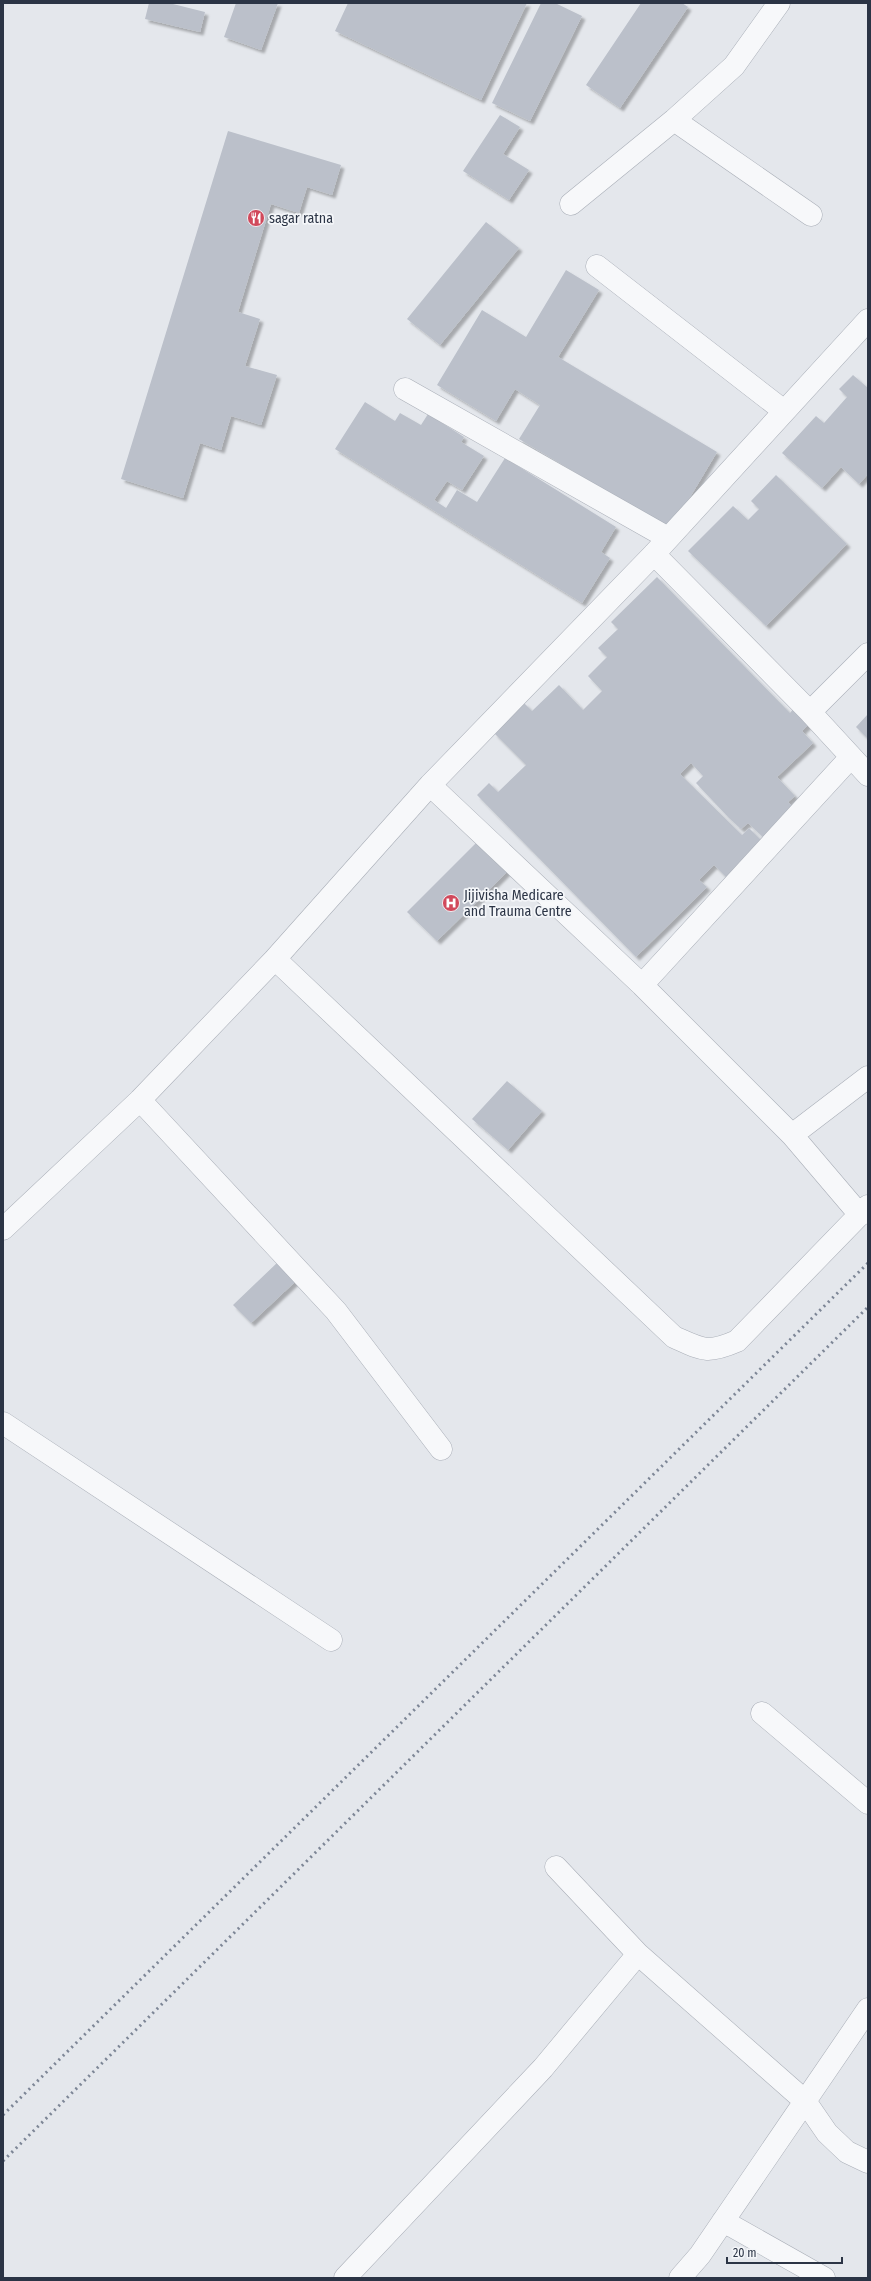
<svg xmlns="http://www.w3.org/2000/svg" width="871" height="2281" viewBox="0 0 871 2281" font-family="'Fira Sans Condensed',sans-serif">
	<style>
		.building { fill: #bbc0ca; filter: url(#shadow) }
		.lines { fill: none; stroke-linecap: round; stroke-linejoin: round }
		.street-casing { stroke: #a9aeb7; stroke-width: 23 }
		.street { stroke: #f7f8fa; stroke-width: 22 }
		.rail { stroke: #7d8696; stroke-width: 3; stroke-dasharray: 2 4; stroke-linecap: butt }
		.labels { text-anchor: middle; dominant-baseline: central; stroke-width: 3.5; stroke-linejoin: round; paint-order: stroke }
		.poi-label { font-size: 14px; fill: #2b3445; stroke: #f4f6f9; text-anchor: start }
	</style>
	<defs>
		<filter id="shadow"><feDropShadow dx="3.5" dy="3.5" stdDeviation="1" flood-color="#0004"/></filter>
	</defs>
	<rect width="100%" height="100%" fill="#e4e7ec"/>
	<path class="building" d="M149,3H169L205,12L200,32L145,19Z
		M236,3H278L261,50L224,37Z
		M348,3H527L481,100L335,31Z
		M541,3H555L582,16L530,121L492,103Z
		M641,3H682L688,7L620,108L586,85Z
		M500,115L520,127L503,154L529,170L509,200L463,171Z
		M228,131L341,165L332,195L307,187L299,213L271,204L238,312L260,319L245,366L277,375L261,425L231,416L221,450L200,443L183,498L121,479Z
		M486,222L519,248L440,345L407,319Z
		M566,270L599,290L558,357L717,452L671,529L519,439L540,405L515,389L496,421L437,385L482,310L526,337Z
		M853,375L868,388V474L859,484L841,467L822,488L782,453L816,416L824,423L847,397L839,389Z
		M365,402L395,421L400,413L421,425L428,414L464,437L461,442L484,456L462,490L447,481L434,500L446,508L457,490L477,502L505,458L616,527L601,552L610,558L582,603L335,449Z
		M776,475L847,544L766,626L688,551L733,506L748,520L759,509L751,501Z
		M657,577L790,713L794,708L809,724L802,731L813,743L777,777L795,796L788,802L797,811L767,841L748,823L741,829L729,818L696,783L703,776L691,763L680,774L742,835L749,828L763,842L726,877L714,865L699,880L707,887L636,957L477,795L489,783L498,792L526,765L494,733L524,703L532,711L559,685L583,710L602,691L588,676L607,657L598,648L618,629L611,622Z
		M868,714V739L856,727Z
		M481,838L511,868L437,941L407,912Z
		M507,1081L542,1111L508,1150L472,1119Z
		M279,1261L297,1280L251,1323L233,1305Z"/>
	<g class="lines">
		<g class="street-casing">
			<path id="street" d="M674,120L811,215
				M571,204L674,120L734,66L779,3
				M597,266L784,411
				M405,389L668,538
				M654,554L810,712L868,775
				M810,712L868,654
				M430,785L642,985L792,1135L860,1215
				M275,959L674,1337C703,1350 707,1354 737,1341L868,1206
				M642,985L851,757
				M140,1100L336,1311L441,1449
				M792,1135L868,1077
				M3,1229L140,1100L275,959L430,785L654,554L868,320
				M3,1423L331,1640
				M762,1713L868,1803
				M556,1867L638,1954L805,2101L827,2133L847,2152L868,2162
				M723,2221L824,2278
				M345,2278L543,2068L638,1954
				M680,2278L700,2255L868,2009"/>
		</g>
		<use href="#street" class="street"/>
		<path class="rail" d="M3,2115L868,1263
			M3,2161L868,1307"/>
	</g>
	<defs>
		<g id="restaurant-disc" transform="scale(0.9)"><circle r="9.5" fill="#d1495b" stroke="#f4f6f9"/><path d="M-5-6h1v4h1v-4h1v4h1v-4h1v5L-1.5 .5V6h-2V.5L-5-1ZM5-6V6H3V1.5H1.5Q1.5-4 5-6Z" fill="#fff"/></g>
		<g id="hospital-disc" transform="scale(0.9)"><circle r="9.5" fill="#d1495b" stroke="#f4f6f9"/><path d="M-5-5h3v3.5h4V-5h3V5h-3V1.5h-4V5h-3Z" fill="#fff"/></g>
	</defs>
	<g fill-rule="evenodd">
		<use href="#restaurant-disc" x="256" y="218"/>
		<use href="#hospital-disc" x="451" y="903"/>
	</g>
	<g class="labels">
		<g class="poi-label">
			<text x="269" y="218">sagar ratna</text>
			<text x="464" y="895">Jijivisha Medicare<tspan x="464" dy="16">and Trauma Centre</tspan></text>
		</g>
	</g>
	<rect width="871" height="2281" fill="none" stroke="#2b3445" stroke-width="8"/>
	<path d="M727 2257v6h115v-6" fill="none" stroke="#2b3445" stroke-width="2"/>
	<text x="733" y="2257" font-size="12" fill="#2b3445" stroke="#f4f6f9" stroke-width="3" paint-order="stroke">20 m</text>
</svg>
